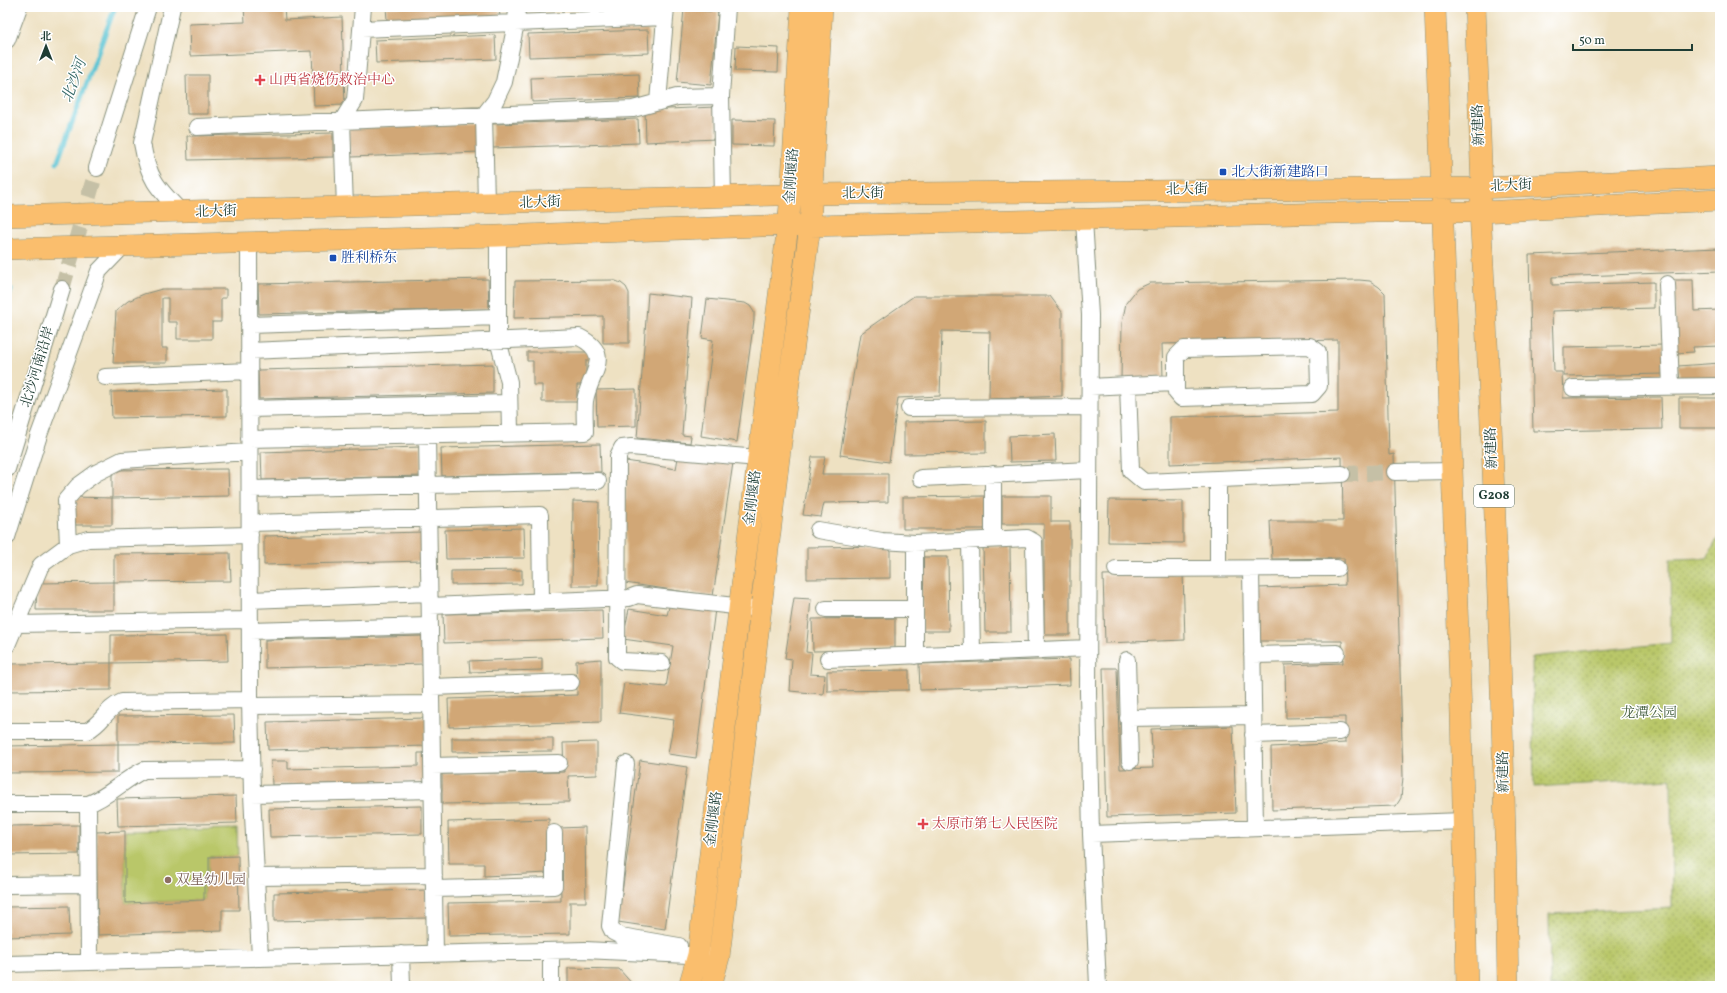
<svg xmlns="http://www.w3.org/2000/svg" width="1727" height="993" viewBox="0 0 1727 993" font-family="Vollkorn,'Noto Serif SC',serif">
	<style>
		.grass { fill: url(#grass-dots); stroke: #6c824e }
		.pitch { fill: #b9c769; stroke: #6c824e }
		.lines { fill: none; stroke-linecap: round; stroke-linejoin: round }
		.stream { stroke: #58c3d2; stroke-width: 5 }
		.building { fill: #d1a776 }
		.minor-tunnel { stroke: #c5c0a6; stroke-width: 16; stroke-dasharray: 16 8; stroke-linecap: butt }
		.minor-casing { stroke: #868f7b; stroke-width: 18 }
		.major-casing { stroke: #868f7b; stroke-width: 22 }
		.minor { stroke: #fff; stroke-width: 16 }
		.major { stroke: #fabe6d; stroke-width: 21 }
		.health-dot { fill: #e0444e; stroke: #fff; stroke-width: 1.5 }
		.transit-dot { fill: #1a4fb4; stroke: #fff; stroke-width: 1.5 }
		.education-dot { fill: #8d6e63; stroke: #fff; stroke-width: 1.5 }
		.labels { text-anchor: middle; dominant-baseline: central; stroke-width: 3; stroke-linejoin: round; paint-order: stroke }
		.shield { fill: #fff; stroke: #627771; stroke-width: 1 }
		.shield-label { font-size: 13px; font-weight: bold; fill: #1f3d34 }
		.health-label { font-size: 14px; fill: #be3a42; stroke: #fff; text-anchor: start }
		.street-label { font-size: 14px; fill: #1f3d34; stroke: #fff }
		.transit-label { font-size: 14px; fill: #164399; stroke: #fff; text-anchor: start }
		.park-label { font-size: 14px; fill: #466041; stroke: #fff }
		.education-label { font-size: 14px; fill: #785e54; stroke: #fff; text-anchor: start }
		.water-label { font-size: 15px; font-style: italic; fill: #306563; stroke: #fff }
	</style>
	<defs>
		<pattern id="grass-dots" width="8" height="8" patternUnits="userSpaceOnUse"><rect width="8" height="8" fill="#b9c769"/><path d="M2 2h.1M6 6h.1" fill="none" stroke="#96a357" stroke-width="1.8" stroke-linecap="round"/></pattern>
	</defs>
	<rect width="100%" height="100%" fill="#fff"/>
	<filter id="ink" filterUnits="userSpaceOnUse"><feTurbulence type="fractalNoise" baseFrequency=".025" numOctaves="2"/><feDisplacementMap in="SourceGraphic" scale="8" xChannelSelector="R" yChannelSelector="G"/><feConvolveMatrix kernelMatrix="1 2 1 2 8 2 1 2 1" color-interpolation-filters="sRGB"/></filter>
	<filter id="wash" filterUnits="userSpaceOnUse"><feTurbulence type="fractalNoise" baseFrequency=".012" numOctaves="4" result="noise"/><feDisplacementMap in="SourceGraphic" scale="16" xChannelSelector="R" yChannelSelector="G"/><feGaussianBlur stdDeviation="0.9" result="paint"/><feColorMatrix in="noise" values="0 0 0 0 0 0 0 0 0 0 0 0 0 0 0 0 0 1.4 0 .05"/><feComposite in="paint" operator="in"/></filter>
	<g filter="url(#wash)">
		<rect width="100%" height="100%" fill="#eee1c2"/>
		<path class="grass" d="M1720,534V986H1550L1549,914L1672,908L1671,779L1534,787L1532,657L1671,643L1670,559L1707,558Z"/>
		<path class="pitch" d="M237,829L238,856L209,857V883H204V900L125,903V831Z"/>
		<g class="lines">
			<path class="stream" d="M57,163L115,7
				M7,300L11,290"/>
		</g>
		<g id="blocks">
			<path class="building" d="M244,7H284L285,20L342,17L345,105L314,106L312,51L190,56L189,24L245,22Z
				M386,7H499L500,17L387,20Z
				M684,9L718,12L711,85L677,82Z
				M648,30L649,53L529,57L528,34Z
				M495,35L496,59L376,63L375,40Z
				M736,46L779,48L778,72L735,71Z
				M639,74L640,98L532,102L531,78Z
				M186,75H208V114H187Z
				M715,107L717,139L646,142L645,110Z
				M638,119L639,143L493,148L492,124Z
				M732,120L775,121L774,146L732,145Z
				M479,123L480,152L351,157L349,128Z
				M333,133V157L188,160L187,136Z
				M1720,248V271L1552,277V285L1654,282V308L1552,311L1554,372H1562L1563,398L1661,397L1662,429L1533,431L1529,255Z
				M488,279L489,309L259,314L258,284Z
				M613,280L621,283L626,287L629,293V343H603V316L514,318L515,281Z
				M1359,280L1370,281L1379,287L1385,293L1389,455L1394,454L1403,777L1401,798L1396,806L1272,810L1271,747L1345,743V717L1286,718L1285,665L1343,663L1342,641H1257V588L1345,585L1344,558L1272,559L1270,521H1343L1342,457L1170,464V417L1338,412V340L1162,344L1163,378L1121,379L1122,323L1126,303L1137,289L1150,283Z
				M1674,280H1693L1694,311L1720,310V346L1693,347L1694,352L1676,353Z
				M162,289H226V298H221V322H212V339H177V322H168V298H162V348H167V363H113L116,311L128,301L144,294Z
				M648,293L692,298L682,435L691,436L690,443L637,438Z
				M914,296H1050L1062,312V396L989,399L990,332L942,331L940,396L898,398L889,462L840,455L860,334Z
				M707,299L745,303L750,306L754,312V320L737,442L701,436L713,340L702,338Z
				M1664,345L1665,374L1564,376V347Z
				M527,352H591V361H586V385H577V402H542V385H533V361H527Z
				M1720,363V379L1680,381L1678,366Z
				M493,364V393L259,399L258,370Z
				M227,389V416L112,418L111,392Z
				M636,389V426L597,427L596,390Z
				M1679,398H1720V428H1679Z
				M986,421V453L904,454V422Z
				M1055,434L1056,461L1010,462L1009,436Z
				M600,444L601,472L442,476L441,448Z
				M420,447L421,476L262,480L261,452Z
				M812,457H825L822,474H888V502L824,503L821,517L803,515Z
				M678,458L733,463L713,596L625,583L626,461L676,469Z
				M228,469L229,496L112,498V470Z
				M985,496V529H903V497Z
				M1002,496H1051V522H1070V635H1044V524H1002Z
				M73,497L112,498V525H73Z
				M1109,500L1183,501V543L1108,542Z
				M573,501L599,502L598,586H572Z
				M524,528L525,558L446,559L445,530Z
				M423,532V561L264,565V536Z
				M890,546V578L807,579V547Z
				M983,546H1010L1011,632H985Z
				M230,553L231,581L114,582V554Z
				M921,557H948L949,631H922Z
				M522,570V584L451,585V571Z
				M1183,573L1185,640L1105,643L1103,575Z
				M114,582V610H36L37,583Z
				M794,598L811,599L806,652L812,653L810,674L825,675L823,694L790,691L792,659L785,658Z
				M670,603L715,609L696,758L668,754L674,720L619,713L624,683L666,687L673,646L623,639L629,609L667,615Z
				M602,610L603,638L444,643L443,614Z
				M895,618V650L813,651L812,619Z
				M227,634L228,661L111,663V635Z
				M424,636V664L265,668V640Z
				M542,658V670L470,672L469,661Z
				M601,659V722L449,727L448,699L577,695L576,661Z
				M1069,659L1070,685L920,690L919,664Z
				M111,663V690L7,691V664Z
				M1103,668H1117L1120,769L1153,768L1151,729L1233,726L1236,813L1107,817Z
				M909,670V690L827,691V671Z
				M234,715L235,743L118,744V772L7,773V746L118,744V716Z
				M426,718L427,746L268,750L267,722Z
				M452,738H553V751L452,752Z
				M597,742V775L568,776L569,802L442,804V774L564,772L563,743Z
				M418,753H426L427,782L272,785L271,761H288V769L418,766Z
				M640,760L687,767L665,929L618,922Z
				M236,796L237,823L118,826L117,799Z
				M422,806V834L270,837L269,809Z
				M549,819L548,873L484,876V864H449L448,822Z
				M79,825V854L7,855V826Z
				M585,827L586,902H570V934L449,936L448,903L561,901L560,828Z
				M125,831V903L204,900V883H209V857L238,856L239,910H222V931L98,935L96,832Z
				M426,890L427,918L274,921V893Z
				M69,906L70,935L7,937V907Z
				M568,968L619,969L634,986H568Z"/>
		</g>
	</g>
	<g filter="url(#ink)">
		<use href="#blocks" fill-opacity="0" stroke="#868f7b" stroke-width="1"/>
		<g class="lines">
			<path class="minor-tunnel" d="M62,289L97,168
				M1342,474L1395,472"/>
			<g class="minor-casing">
				<path id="minor" d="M172,7L142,143C148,178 157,188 182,213
					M361,29L665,17
					M7,40L19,7
					M658,102L666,7
					M197,127L633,109L677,97L721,96
					M97,168L148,7
					M723,198L721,96L727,7
					M486,204L484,115L495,101L504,82L516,23L517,7
					M345,208L342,121L355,100L363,7
					M1084,220L1090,315L1088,692L1091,834L1098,986
					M498,236V340L509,382L510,433
					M249,242L250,700L252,794L260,958
					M1667,284L1671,387
					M249,325L498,317
					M249,351L579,337C615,355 589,374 585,401C584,411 585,422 585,432L249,439
					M105,377L249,371
					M1128,385L1176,383V357L1184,349L1310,346L1318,352L1319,386L1312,394L1181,398L1176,392V383
					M1090,387L1128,385L1131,471L1144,482L1342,474
					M1573,388L1720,386
					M909,408L1089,407
					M249,409L509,403
					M427,435L435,954
					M7,469L62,289
					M1395,472L1452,471
					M993,474V539
					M921,478L1089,470
					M250,489L598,481
					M250,523L540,515L541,601
					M818,530L882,541L915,543V656
					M7,537L39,435L99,271L122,247
					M970,541L972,653
					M915,543L1027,538L1034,542L1036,650
					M68,545L66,500L78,486L96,473L122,460L249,452
					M1116,569L1337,568
					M1218,569V479
					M1251,569L1255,828
					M250,600L429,593
					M430,606L629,598L637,595L761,609
					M826,609H915
					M16,624L250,620
					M250,631L430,626
					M7,645L41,565L68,545L88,539L250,535
					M1252,655L1337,653
					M828,659L1088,648
					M1127,660L1130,761
					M662,663L622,661L617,657L618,456L622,448L631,447L758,458
					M431,687L571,682
					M251,706L431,704
					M1128,718L1253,716
					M7,731H87C104,722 105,709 122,702L250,700
					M1253,735L1340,732
					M626,764L610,926L613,932L621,936L679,946
					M432,766L559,763
					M252,794L433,790
					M7,804H88C109,797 124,779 144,770L252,769
					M88,804L89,962
					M1091,834L1464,821
					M256,877L434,875
					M7,885L88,884
					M434,889L554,886V833
					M551,951V986
					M401,954L402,986
					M7,964L585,950L709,956"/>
			</g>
			<g class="major-casing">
				<path id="major" d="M1435,7L1461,714L1467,986
					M1475,7L1482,188L1480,212C1495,470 1504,728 1508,986
					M7,216L813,194L1482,188L1720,177
					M7,249L498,236L788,225L810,226L1376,212H1480L1720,200
					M689,986L698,955L741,593L788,225L791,196L802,7
					M711,986L719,957L780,450L810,226L822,7"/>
			</g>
			<use href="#minor" class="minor"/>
			<use href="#major" class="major"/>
		</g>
	</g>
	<g class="health-dot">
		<path d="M258 74h4v4h4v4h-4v4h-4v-4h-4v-4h4z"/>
		<path d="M921 818h4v4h4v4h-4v4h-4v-4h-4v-4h4z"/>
	</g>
	<g class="transit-dot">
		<rect x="1219" y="168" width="8" height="8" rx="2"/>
		<rect x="329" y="254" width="8" height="8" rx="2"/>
	</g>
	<circle class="education-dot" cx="168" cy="880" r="4"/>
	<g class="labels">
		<rect class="shield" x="1474" y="485" width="40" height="22" rx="3"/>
		<g class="shield-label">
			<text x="1494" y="496">G208</text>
		</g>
		<g class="health-label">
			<text x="269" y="80">山西省烧伤救治中心</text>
			<text x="932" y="824">太原市第七人民医院</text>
		</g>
		<g class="street-label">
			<text transform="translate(1479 125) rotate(-92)">新建路</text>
			<text transform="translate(792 176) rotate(-86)">金刚堰路</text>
			<text transform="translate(1511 186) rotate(-3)">北大街</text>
			<text transform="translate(1187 190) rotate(-1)">北大街</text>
			<text transform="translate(863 194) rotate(-1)">北大街</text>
			<text transform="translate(540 203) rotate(-2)">北大街</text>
			<text transform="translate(216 212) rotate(-2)">北大街</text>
			<text transform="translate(38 367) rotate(-73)">北沙河南沿岸</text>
			<text transform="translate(1492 448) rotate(-92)">新建路</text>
			<text transform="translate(753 498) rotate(-83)">金刚堰路</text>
			<text transform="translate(1504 772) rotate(-91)">新建路</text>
			<text transform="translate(714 819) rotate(-83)">金刚堰路</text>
		</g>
		<g class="transit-label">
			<text x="1231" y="172">北大街新建路口</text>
			<text x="341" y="258">胜利桥东</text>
		</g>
		<g class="park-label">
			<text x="1649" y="713">龙潭公园</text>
		</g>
		<g class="education-label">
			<text x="176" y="880">双星幼儿园</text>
		</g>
		<g class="water-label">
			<text transform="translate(75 81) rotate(-70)">北沙河</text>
		</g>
	</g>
	<rect width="1727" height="993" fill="none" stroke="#fff" stroke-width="24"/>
	<g transform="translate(46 46)" stroke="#ffffff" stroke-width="3" paint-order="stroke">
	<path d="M0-3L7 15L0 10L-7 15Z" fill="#1f3d34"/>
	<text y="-6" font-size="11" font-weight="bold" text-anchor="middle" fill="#1f3d34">北</text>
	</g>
	<path d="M1573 44v6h119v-6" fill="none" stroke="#1f3d34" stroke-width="2"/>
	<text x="1579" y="44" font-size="12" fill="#1f3d34" stroke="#ffffff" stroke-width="3" paint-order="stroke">50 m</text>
</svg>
